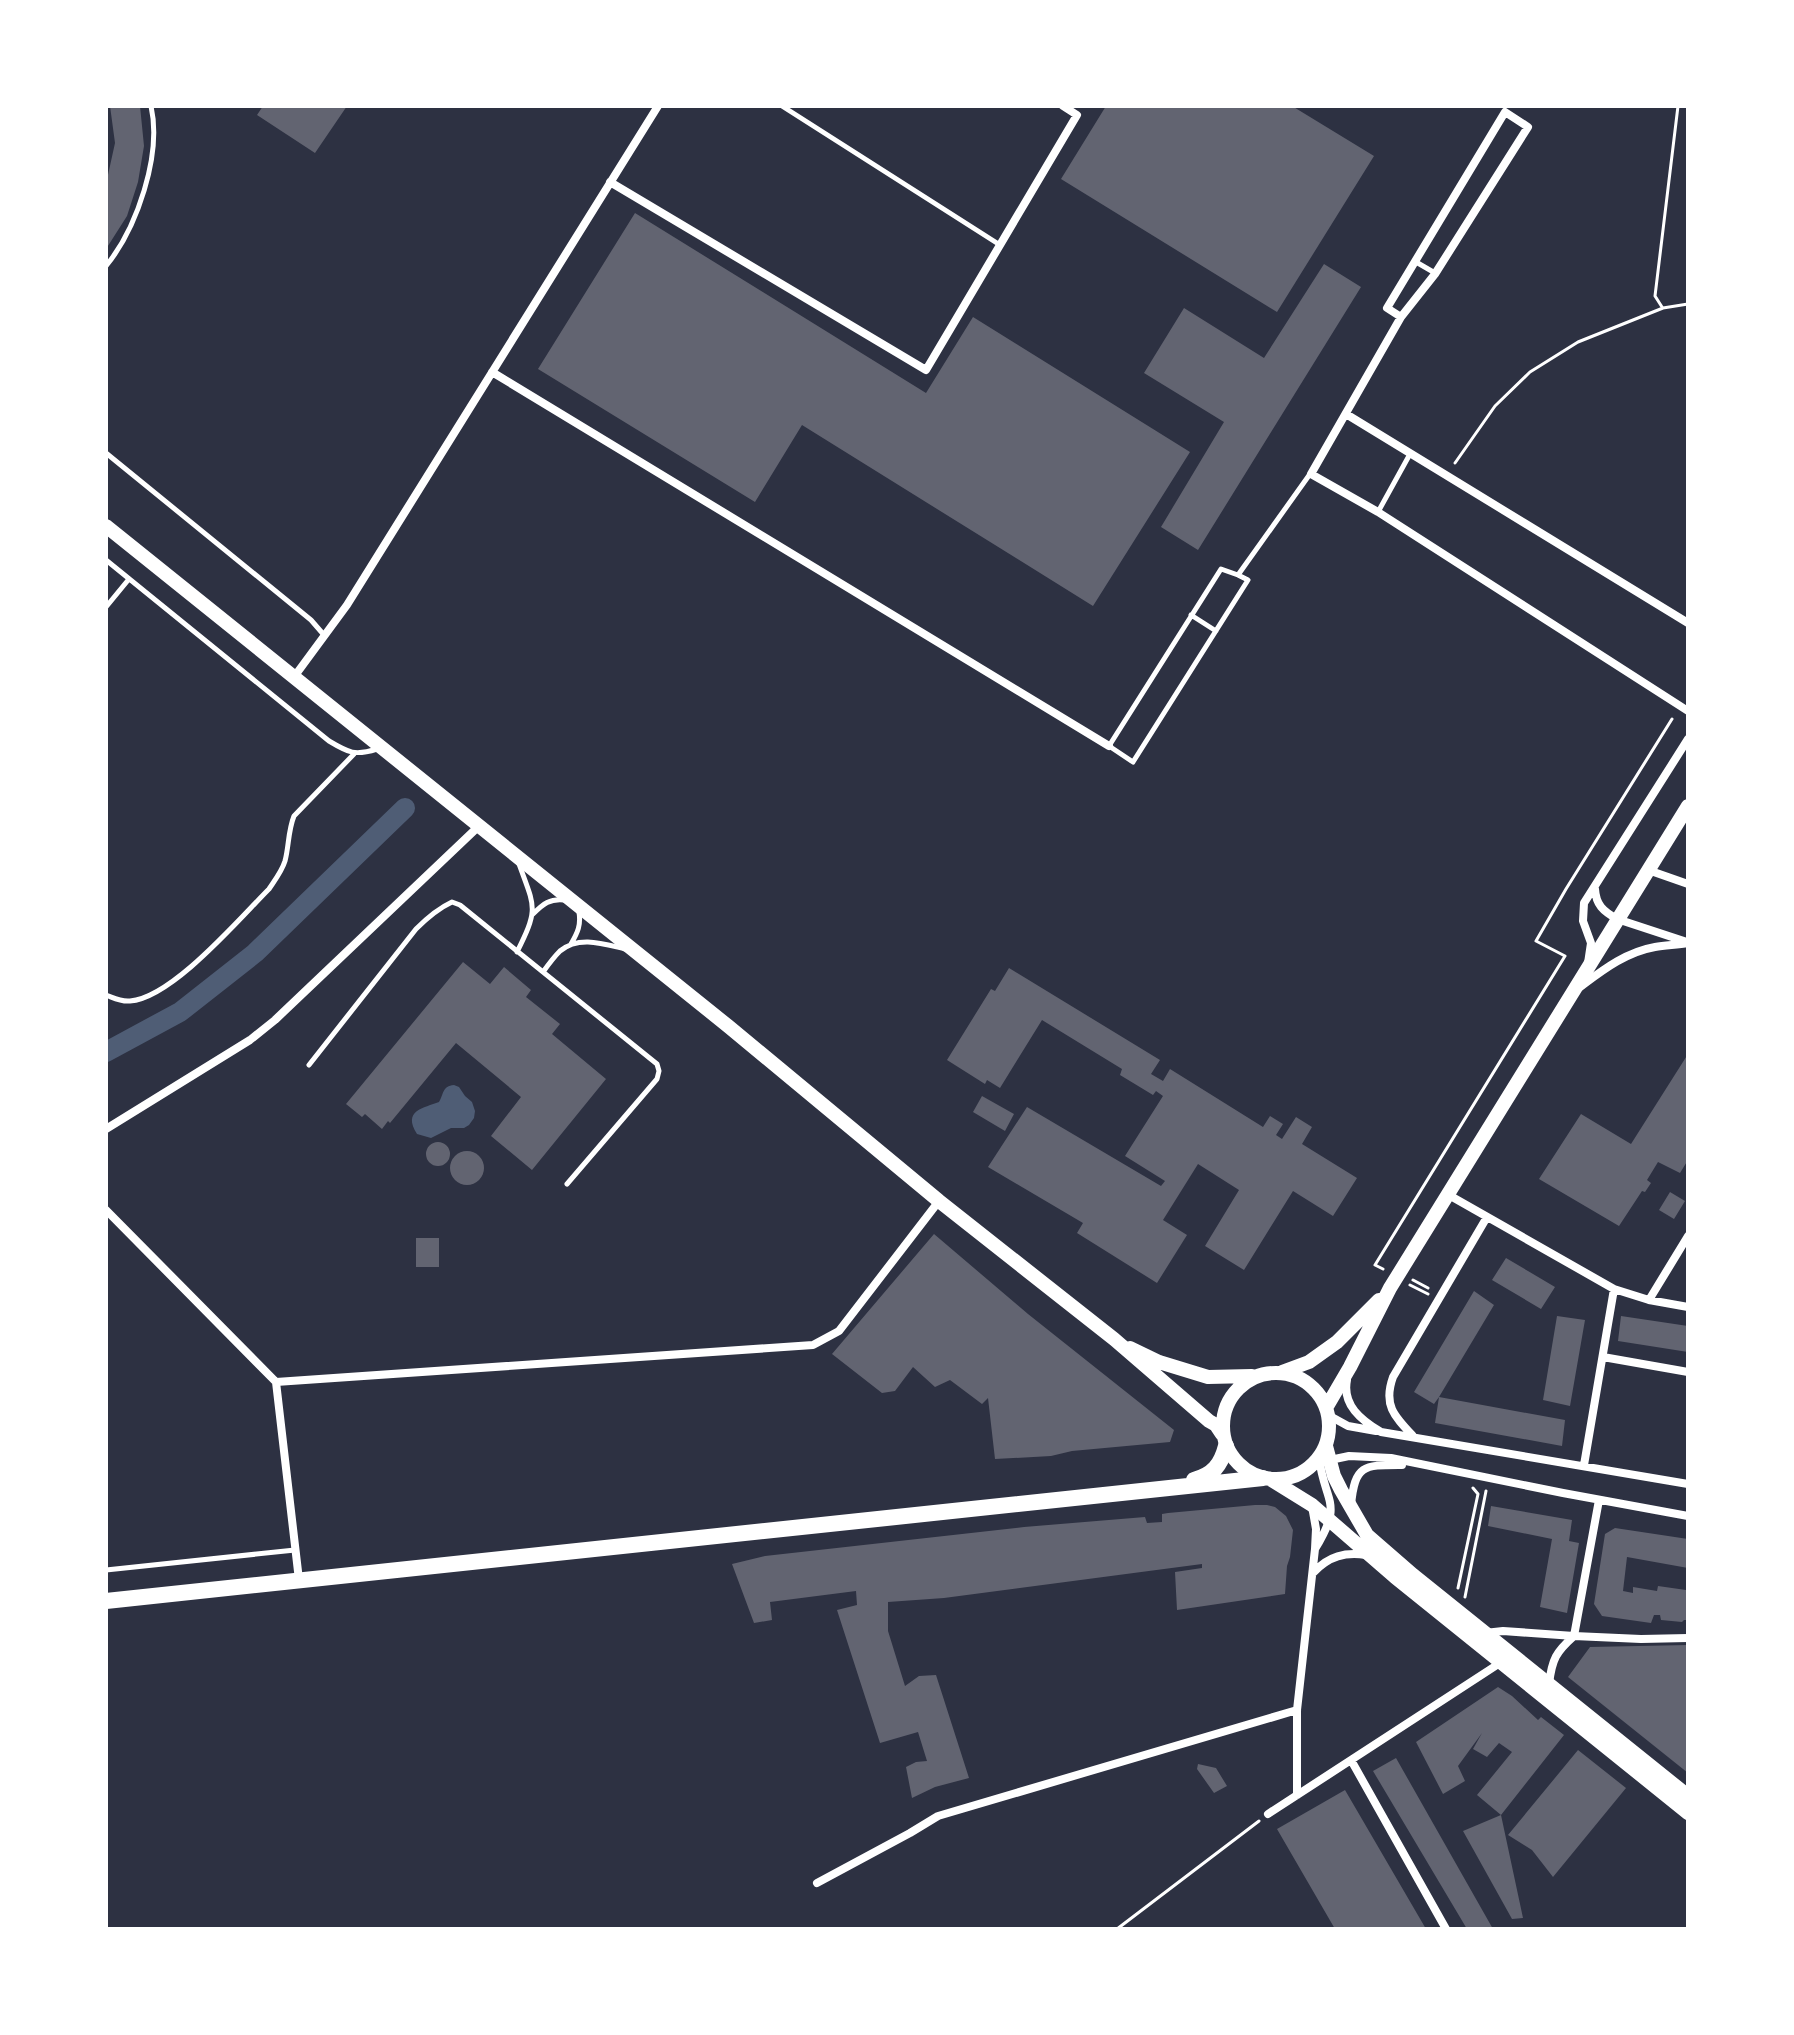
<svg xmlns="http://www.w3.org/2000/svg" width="1794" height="2035" viewBox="0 0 1794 2035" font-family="'DejaVu Sans',sans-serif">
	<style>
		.water { fill: #4f5d75 }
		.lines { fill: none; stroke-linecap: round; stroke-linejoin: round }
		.canal { stroke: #4f5d75; stroke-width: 20 }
		.building { fill: #626471 }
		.path { stroke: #fff; stroke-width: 3 }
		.service { stroke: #fff; stroke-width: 5 }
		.minor { stroke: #fff; stroke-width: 8 }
		.secondary { stroke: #fff; stroke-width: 14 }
		.primary { stroke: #fff; stroke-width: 16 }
	</style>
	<rect width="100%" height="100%" fill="#2d3142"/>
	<path class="water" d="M454,1085L459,1087L465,1096L472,1102L475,1111L474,1118L469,1125L464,1128H451L431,1138L417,1134C402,1110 424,1108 439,1102C444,1094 442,1086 454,1085Z"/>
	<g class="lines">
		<path class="canal" d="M106,1052L180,1012L255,953L405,808"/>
	</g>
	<path class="building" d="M110,106H140L144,146L138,182L127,216L106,249V184L115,143Z
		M263,106H347L315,153L257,115Z
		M1106,106H1292L1374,156L1277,312L1061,179Z
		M635,213L926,393L973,317L1190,452L1093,606L802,425L755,502L538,369Z
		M1324,264L1361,287L1198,550L1161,527L1224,422L1144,373L1184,308L1264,358Z
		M463,962L490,984L504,967L531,990L526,997L560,1024L552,1034L606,1079L532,1170L491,1136L521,1097L456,1043L390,1123L388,1121L382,1129L365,1114L362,1117L346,1104Z
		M1009,968L1160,1060L1151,1074L1163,1081L1170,1069L1263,1127L1270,1116L1283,1124L1276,1135L1282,1139L1296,1117L1312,1127L1302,1144L1357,1178L1333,1216L1293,1191L1244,1270L1205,1246L1239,1190L1198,1164L1163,1220L1187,1235L1157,1283L1077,1233L1083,1223L988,1167L1027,1107L1161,1186L1165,1181L1125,1156L1163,1096L1156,1091L1153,1095L1120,1075L1122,1069L1042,1020L1000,1088L987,1080L985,1084L947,1060L991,989L995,991Z
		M1688,1054V1160L1680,1173L1658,1162L1647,1180L1651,1183L1645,1192L1642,1191L1619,1226L1539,1179L1581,1114L1631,1144Z
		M982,1096L1014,1114L1005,1131L973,1112Z
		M426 1154a12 12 0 1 1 24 0a12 12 0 1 1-24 0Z
		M450 1168a17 17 0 1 1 34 0a17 17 0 1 1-34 0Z
		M1670,1192L1685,1201L1674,1219L1659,1210Z
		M934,1234L1028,1314L1174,1430L1170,1442L1072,1451L1051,1456L995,1459L988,1398L982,1404L950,1380L935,1387L913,1367L895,1391L882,1393L832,1354Z
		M416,1238H439V1267H416Z
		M1506,1258L1555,1287L1541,1309L1492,1280Z
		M1474,1291L1494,1305L1439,1397L1565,1420L1562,1446L1435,1423L1439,1397L1434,1404L1414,1392Z
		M1557,1316L1585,1320L1570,1406L1543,1400Z
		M1621,1316L1688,1326V1352L1618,1341Z
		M1255,1505H1267L1275,1507L1286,1516L1293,1530L1290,1557L1287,1566L1285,1594L1177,1610L1175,1572L1202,1568V1564L944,1598L888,1602V1631L905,1686L919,1676L936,1675L969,1778L935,1787L912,1798L906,1767L916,1762L927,1761L918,1732L880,1743L837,1610L857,1605L856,1591L770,1602L772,1620L754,1623L732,1564L765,1556L1024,1527L1145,1517L1147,1523L1162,1522V1514L1168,1513Z
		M1491,1506L1572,1520L1569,1541L1579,1543L1567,1613L1540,1607L1552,1539L1488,1526Z
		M1615,1528L1688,1539V1568L1627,1557L1623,1591L1633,1593V1587L1657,1591L1658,1586L1686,1590L1688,1586V1620H1684L1682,1622L1661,1620L1660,1615H1654L1651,1623L1602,1616L1594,1604L1605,1534Z
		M1688,1645V1773L1568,1677L1590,1647Z
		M1498,1687L1512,1696L1538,1720L1541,1717L1564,1735L1501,1815L1477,1795L1512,1752L1499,1743L1487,1757L1473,1749L1482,1733L1458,1766L1465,1781L1443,1794L1416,1742Z
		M1578,1750L1626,1788L1553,1877L1532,1850L1508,1835Z
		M1396,1758L1493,1929H1467L1373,1771Z
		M1198,1764L1216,1768L1227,1786L1214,1793L1197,1769Z
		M1345,1790L1426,1929H1335L1277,1829Z
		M1501,1815L1523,1918L1512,1919L1463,1831Z"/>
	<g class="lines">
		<path class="path" d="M1662,307L1655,296L1678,106
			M1455,463L1495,406L1530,372L1578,342L1663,308L1688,304
			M1383,1269L1375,1265L1565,956L1536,941L1566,889L1672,719
			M1413,1280L1428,1288
			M1410,1285L1428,1294
			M1458,1588L1478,1494L1473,1488
			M1465,1597L1486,1491
			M1117,1929L1259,1821"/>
		<path class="service" d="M782,106L1000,245
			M1416,262L1435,273
			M106,266C137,228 162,155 151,106
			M106,453L311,620L324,635
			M1378,512L1410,454
			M106,560L329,741C349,753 355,756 377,749
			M1238,575L1221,569L1109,746L1133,762L1248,580L1238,575L1310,474
			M106,607L129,579
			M1191,615L1216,631
			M533,914C543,904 550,898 565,900
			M571,944C578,932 581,925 579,912
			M517,952C539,908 535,908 519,864
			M543,972C548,965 554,957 560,951C579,935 604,944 625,949
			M106,995C114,998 121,1002 130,1001C172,998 239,919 269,889C275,880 282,871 285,861C289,846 288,831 294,816L354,754
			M309,1065L416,929C427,918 437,909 452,902L460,905L657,1064L659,1071L657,1079L567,1184
			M106,1570L295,1550"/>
		<path class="minor" d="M610,182L926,370L1077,115L1063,106
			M1401,317L1387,308L1505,112L1528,127L1435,274L1401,317L1311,474L1378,512L1688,711
			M492,372L1109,746
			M1346,414L1688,623
			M294,677L347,605L658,106
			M1648,870L1688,884
			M1595,889C1596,905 1603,911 1617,919L1687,942
			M1588,963L1591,943L1583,921L1584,903L1688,739
			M1580,987C1603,970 1626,952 1655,947C1666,945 1677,945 1688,943
			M106,1129L250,1040L275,1020L479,826
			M1447,1194L1614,1289L1649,1300L1688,1307
			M106,1210L276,1382
			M1649,1300L1688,1236
			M1603,1357L1688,1372
			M1347,1380C1342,1405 1361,1420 1381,1432L1688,1484
			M276,1382L813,1345L839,1331L939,1201
			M276,1382L299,1580
			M1328,1415L1348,1426L1376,1431
			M1413,1436C1394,1416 1383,1405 1393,1377L1487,1217
			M1584,1465L1614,1289
			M1311,1466L1330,1460L1349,1456L1391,1458L1563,1493L1688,1516
			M1599,1500L1574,1636L1641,1639L1688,1638
			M1351,1505C1355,1464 1364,1465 1402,1465
			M1312,1506L1316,1529L1315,1549C1344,1502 1325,1504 1319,1458
			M1314,1572C1329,1556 1345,1552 1366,1555
			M1485,1633L1503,1631L1574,1636C1556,1652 1552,1659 1549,1684
			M1351,1760L1446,1929
			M1297,1795V1710L1315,1549
			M1268,1814L1500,1663
			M817,1883L910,1833L938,1816L1297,1710"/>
		<path class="secondary" d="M106,526L728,1026L939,1201L1114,1339L1209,1421L1216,1425L1222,1434
			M1130,1348L1159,1362L1208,1377L1252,1376
			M1282,1372L1309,1362L1337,1342L1379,1300
			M1223 1426a53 53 0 1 1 106 0a53 53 0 1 1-106 0Z
			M1326,1408L1350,1367L1390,1288L1688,806
			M1326,1446L1334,1476L1341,1490L1367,1535L1413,1575L1688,1796
			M1270,1479L1312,1505L1395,1577L1688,1813"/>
		<path class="primary" d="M1194,1480C1213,1475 1221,1465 1226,1446
			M106,1601L1263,1478"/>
	</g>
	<rect width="1794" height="2035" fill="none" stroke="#ffffff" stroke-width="216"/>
</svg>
